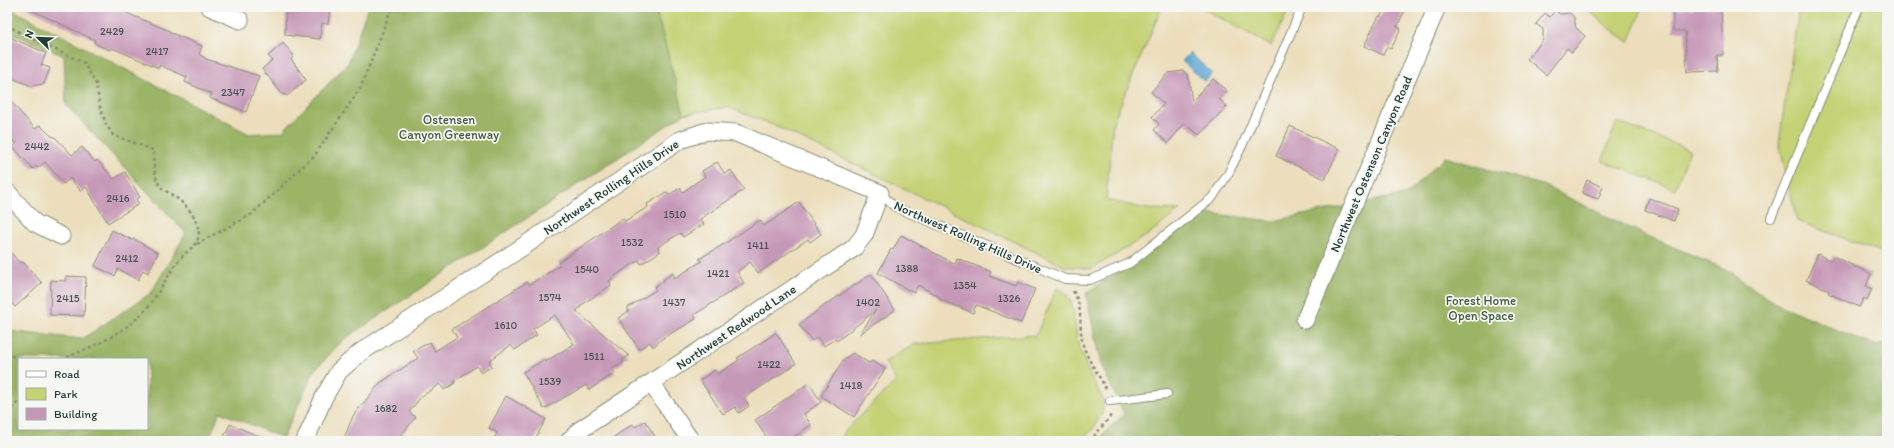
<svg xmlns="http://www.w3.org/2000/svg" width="1894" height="448" viewBox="0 0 1894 448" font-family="Itim,sans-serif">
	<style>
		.green { fill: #c4d274; stroke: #728854 }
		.forest { fill: #9bb466; stroke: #5d784d; fill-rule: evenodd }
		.water { fill: #5aa5d2; stroke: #3c7183 }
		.building { fill: #c698b8 }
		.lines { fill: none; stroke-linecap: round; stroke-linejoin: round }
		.lane-casing { stroke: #868e78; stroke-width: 10 }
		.street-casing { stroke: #868e78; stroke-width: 19 }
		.path { stroke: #868e78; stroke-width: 2.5; stroke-dasharray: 3 3; stroke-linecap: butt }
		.lane { stroke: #fff; stroke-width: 8 }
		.street { stroke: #fff; stroke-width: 17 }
		.labels { text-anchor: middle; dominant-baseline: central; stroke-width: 3.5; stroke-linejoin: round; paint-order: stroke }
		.number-label { font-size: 11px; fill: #495455 }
		.park-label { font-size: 13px; fill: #405b41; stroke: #f6f6f2 }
		.street-label { font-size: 13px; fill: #1f3d34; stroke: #f6f6f2 }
	</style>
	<rect width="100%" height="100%" fill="#f6f6f2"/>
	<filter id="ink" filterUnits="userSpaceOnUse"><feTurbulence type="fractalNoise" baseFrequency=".025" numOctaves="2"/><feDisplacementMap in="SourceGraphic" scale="8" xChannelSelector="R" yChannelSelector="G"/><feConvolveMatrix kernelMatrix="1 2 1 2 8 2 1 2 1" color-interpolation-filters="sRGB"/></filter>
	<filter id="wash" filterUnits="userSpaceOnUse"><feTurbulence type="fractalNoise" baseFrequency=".012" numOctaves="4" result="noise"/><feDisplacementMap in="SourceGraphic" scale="16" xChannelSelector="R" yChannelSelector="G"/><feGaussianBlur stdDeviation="0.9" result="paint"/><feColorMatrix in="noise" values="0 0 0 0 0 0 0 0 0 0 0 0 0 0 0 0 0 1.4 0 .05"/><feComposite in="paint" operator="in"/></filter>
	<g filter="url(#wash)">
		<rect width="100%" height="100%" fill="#ecdebc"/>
		<path class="green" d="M655,7H1162L1113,122L1106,200L1147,209L1180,210L1149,234L1092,269L1064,266L773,125L727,107L684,114Z
			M1201,7H1290L1271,46Z
			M1584,7H1643L1629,42L1612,30Z
			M1799,7H1887V254L1797,221L1779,143Z
			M1617,122L1690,150L1675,189L1602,161Z
			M1057,288L1066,293L1072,304L1078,344L1088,371L1103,399V412L1092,430L1081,441H841L845,431L896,381L885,362L915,344L1036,335Z"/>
		<path class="forest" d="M7,7L249,134L282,132L348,63L368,7H655L684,114L343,340L314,371L283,438L220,412L208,441H7V331L82,339L151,293L186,233L66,105L64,56L7,31ZM19,359H147V429H19Z
			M1445,157L1542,185L1643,234L1727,270L1775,303L1872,345L1887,343V441H1096L1124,414L1100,362L1086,293L1207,213L1273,221L1407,194Z"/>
		<path class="water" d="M1190,53L1212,73L1205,82L1182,61Z"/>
		<g id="blocks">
			<path class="building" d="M25,7H112L170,31L169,32L202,46L199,54L206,59L259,76L246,112L210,98L212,94L185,82L187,77L159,65V68L112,48L109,50L94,43L95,40Z
				M286,7H330L328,24L322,23L320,39L285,35Z
				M1385,7H1399L1405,10L1397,27L1401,29L1391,49L1387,47L1383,55L1364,46L1379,16L1380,17Z
				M1721,7L1723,55H1717L1718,71L1687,72L1685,31H1673V9Z
				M1555,10L1560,14L1570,13L1574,17L1576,28L1585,36L1572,52L1567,48L1546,75L1527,59L1543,40V29L1536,24L1545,13L1550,17Z
				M7,36L46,53L41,65L50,68L44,84L31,86L7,76Z
				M283,43L294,56L291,59L306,80L287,96L285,94L283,95L262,69L272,60L268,56Z
				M1183,71L1188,75L1192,101L1213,79L1227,91L1219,99L1227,106L1199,135L1185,123L1168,143L1154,130L1159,124L1152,117L1164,104L1151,92L1168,73Z
				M7,97L35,129L40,125L49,134L53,137L54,136L72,155L82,147L95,162L97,160L114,179L125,172L140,197L136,199L139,204L108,223L86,187L81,191L70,178L64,184L45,162L38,168L36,166L33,169L13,147L17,143L7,138Z
				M1290,126L1339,149L1325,179L1276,156Z
				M717,162L725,174L731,170L744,190L700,219L704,224L683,237L680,233L658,247L660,252L641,264L639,260L616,275L609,281L611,285L580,306L581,307L576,311L629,356L623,359L624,362L612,369L615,373L589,390L586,385L544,409L523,372L544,360L545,362L574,344L555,315L533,329L537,335L515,350L511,345L489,361L492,366L481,373L477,366L454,381L455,383L444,390L440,384L421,397L409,412L416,417L396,441H343L353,416L380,383L418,358L413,351L430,342L435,351L457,337L452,329L527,282L529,285L560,265L558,263L623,218L625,221L648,207L647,204L667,192L669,195L680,188L683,192L705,176L702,171Z
				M1587,180L1603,187L1598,199L1582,193Z
				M1649,198L1678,209L1674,221L1645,210Z
				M799,202L821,234L810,242L808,239L758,273L750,262L737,272L744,283L694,315L696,319L663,338L653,347L650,342L639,349L618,318L629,311L627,308L656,290L654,287L664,281L663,280L673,273L675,278L702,261L699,259L724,244L760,220L764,226Z
				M112,230L132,240L134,239L158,253L148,273L143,270L138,280L118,269L115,276L95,266Z
				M901,235L955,264L957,258L991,272L989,276L1016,286L1018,282L1035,289L1021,323L976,305L973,313L939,299L940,297L918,285L914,293L878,273L891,249L893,250Z
				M7,248L19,262L24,263L42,283L15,307L7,298Z
				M1818,254L1831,261L1833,256L1871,274L1866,286L1872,289L1867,300L1864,298L1859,307L1828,293L1829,291L1824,288L1806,280Z
				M871,274L895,310L860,334L876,310L837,341L835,339L824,346L817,337L812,341L799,325L821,308Z
				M66,276L86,277L84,316L50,315L51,280L66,281Z
				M776,333L796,364L744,398L749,406L739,413L735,407L723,414L700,380L715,370L718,374L739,360L737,358Z
				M853,353L869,363L872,361L885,369L854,417L821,396L844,359Z
				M809,383L821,402L804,414L811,425L788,441H769L755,420Z
				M506,396L546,419L534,441H493L497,433L489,428Z
				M645,421L658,441H608L633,424L635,427Z
				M230,424L270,441H222Z"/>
		</g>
	</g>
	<g filter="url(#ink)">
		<use href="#blocks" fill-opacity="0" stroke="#868e78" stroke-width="1"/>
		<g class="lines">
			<g class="lane-casing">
				<path id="lane" d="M880,193L895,207L1065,279L1090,280L1130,263L1212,198L1228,174L1242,146L1302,7
					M1771,218L1859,7
					M1110,401L1167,394"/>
			</g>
			<g class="street-casing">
				<path id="street" d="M210,7L240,20
					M7,192L35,223L61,236
					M1305,320L1437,7
					M651,383L691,441
					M305,441L324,397L339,371L361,352L515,252L680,140L707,131L736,133L880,193L864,235L854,248L580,430L569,441"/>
			</g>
			<path class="path" d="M7,25L24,35L84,63L96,84L100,107L106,124L113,135L153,150C154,161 153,180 162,188C164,191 169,192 172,195C183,202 193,212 197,224C204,243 190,247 180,259C168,274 160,292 148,307C125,334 94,346 63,359
				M197,244L252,214L315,155L361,87L392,7
				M1073,291C1083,307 1079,322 1082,340C1086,360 1099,373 1106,390
				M7,351L19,362
				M7,413L19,401
				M1090,441L1110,417V413"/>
			<use href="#lane" class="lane"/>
			<use href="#street" class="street"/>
		</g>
	</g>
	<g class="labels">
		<g class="number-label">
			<text x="112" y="31">2429</text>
			<text x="157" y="51">2417</text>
			<text x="233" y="92">2347</text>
			<text x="37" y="146">2442</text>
			<text x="118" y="198">2416</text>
			<text x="675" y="214">1510</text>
			<text x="632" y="242">1532</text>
			<text x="758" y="245">1411</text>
			<text x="127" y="258">2412</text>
			<text x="907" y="268">1388</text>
			<text x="587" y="269">1540</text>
			<text x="718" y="273">1421</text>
			<text x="965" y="285">1354</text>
			<text x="550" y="297">1574</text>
			<text x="68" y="298">2415</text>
			<text x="1009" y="298">1326</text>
			<text x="674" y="302">1437</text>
			<text x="868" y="302">1402</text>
			<text x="506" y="325">1610</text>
			<text x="594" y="356">1511</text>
			<text x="769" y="364">1422</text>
			<text x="550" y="381">1539</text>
			<text x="851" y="385">1418</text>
			<text x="386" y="408">1682</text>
		</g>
		<g class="park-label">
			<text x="449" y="119">Ostensen<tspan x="449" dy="15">Canyon Greenway</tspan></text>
			<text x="1481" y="300">Forest Home<tspan x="1481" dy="15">Open Space</tspan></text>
		</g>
		<g class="street-label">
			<text transform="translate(1371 164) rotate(-67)">Northwest Ostenson Canyon Road</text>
			<text transform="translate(611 187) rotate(-34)">Northwest Rolling Hills Drive</text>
			<text transform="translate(968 237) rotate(24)">Northwest Rolling Hills Drive</text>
			<text transform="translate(736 327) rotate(-34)">Northwest Redwood Lane</text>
		</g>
	</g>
	<rect width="1894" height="448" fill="none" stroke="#f6f6f2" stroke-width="24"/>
	<rect x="18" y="358" width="130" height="72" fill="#f6f6f2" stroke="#a0aca6"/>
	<rect x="26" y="371" width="20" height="6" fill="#ffffff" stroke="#a0aca6"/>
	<text x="54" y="378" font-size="12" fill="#1f3d34">Road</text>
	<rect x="26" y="388" width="20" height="12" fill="#c4d274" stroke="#a0aca6"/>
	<text x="54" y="398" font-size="12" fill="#1f3d34">Park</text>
	<rect x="26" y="408" width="20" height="12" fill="#c698b8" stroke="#a0aca6"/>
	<text x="54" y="418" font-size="12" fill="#1f3d34">Building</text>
	<g transform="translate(38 38) rotate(293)" stroke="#f6f6f2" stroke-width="3" paint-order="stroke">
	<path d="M0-3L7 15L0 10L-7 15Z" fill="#1f3d34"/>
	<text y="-6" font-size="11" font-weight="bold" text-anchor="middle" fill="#1f3d34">N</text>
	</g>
</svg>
